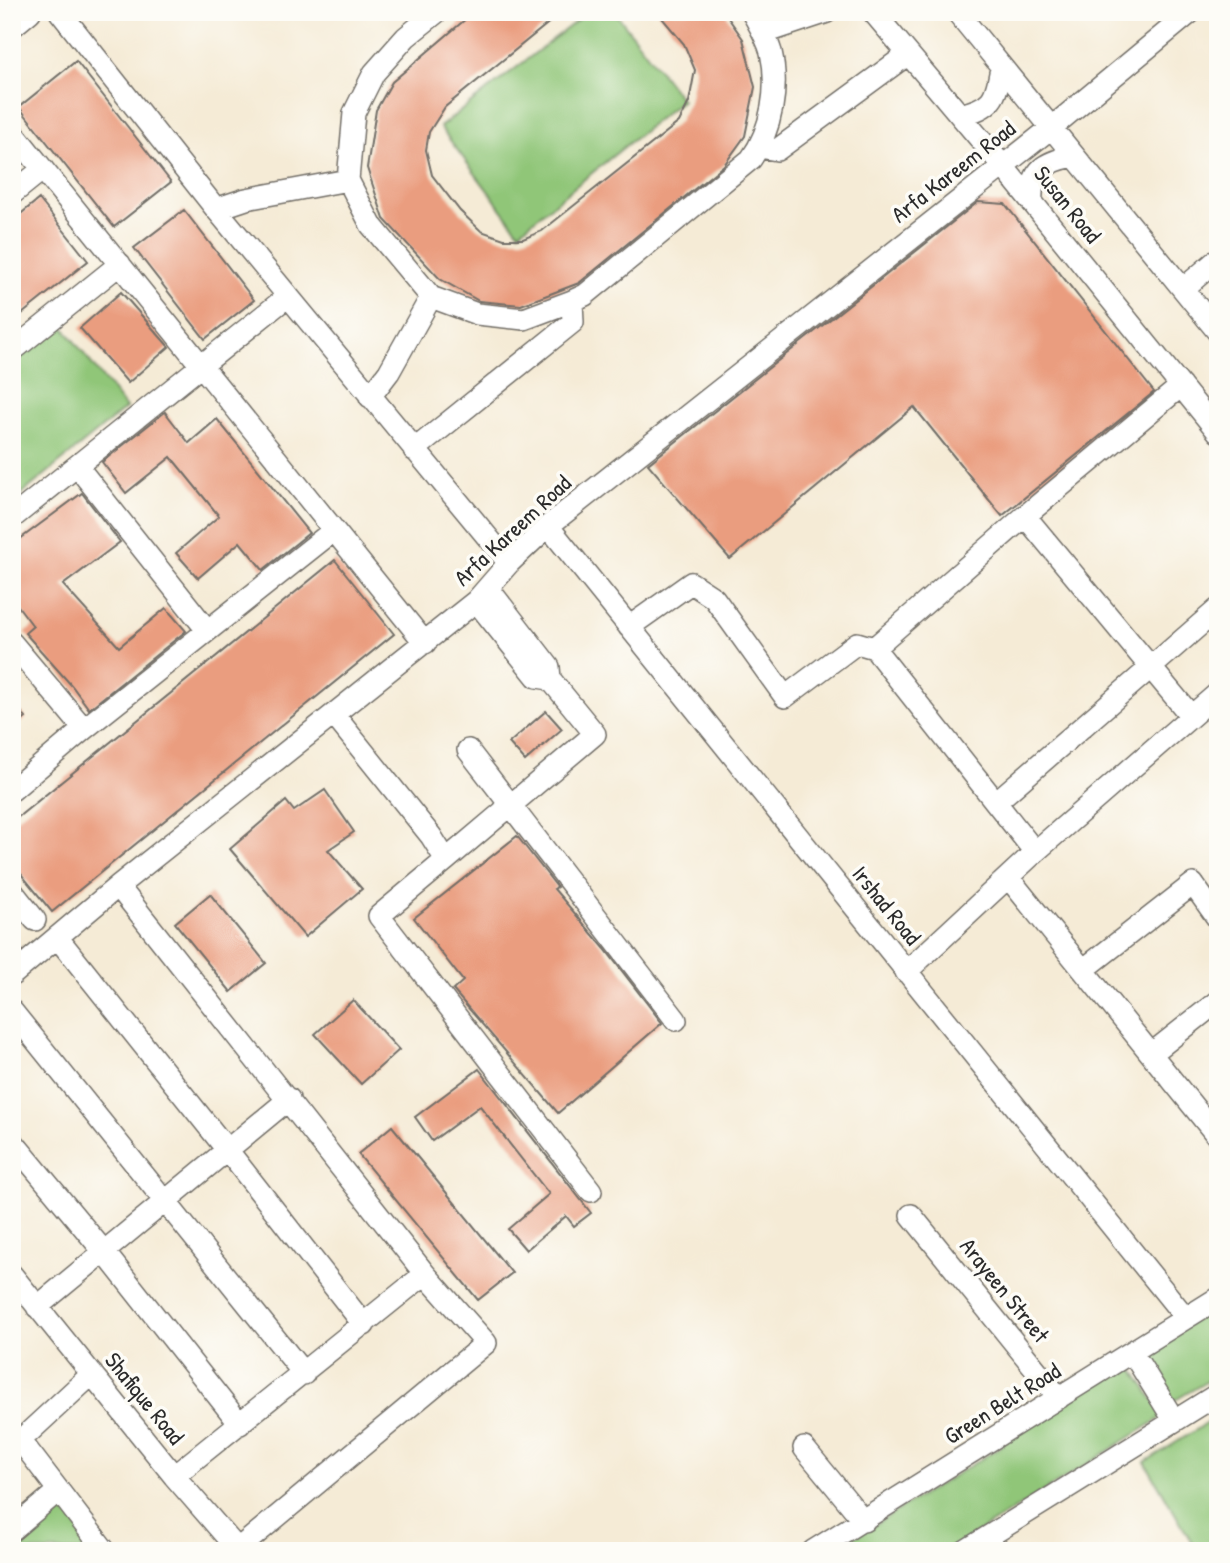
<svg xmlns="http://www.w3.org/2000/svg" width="1230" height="1563" viewBox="0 0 1230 1563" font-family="'Patrick Hand',sans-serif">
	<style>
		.green { fill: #90c678; stroke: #5e7852; stroke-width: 2 }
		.building { fill: #ea9d7f }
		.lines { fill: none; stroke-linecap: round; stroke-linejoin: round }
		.minor-casing { stroke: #726e67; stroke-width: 24 }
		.minor { stroke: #fff; stroke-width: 21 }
		.labels { text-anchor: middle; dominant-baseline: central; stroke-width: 7; stroke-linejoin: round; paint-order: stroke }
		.street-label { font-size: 23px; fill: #2b2b2b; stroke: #fdfcf7 }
	</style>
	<rect width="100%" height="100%" fill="#fdfcf7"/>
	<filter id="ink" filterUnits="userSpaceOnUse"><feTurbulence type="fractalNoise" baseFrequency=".0143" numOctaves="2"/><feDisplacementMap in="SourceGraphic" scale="14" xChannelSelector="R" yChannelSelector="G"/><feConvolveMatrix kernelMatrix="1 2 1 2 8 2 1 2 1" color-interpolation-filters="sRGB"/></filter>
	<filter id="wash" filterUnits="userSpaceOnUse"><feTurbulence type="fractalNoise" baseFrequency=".00686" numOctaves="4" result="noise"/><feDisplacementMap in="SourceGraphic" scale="28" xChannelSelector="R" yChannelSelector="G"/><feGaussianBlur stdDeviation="1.57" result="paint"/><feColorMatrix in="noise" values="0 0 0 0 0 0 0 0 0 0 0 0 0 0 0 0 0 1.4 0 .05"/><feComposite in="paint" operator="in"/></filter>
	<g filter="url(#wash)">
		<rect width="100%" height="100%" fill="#f5ebd6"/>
		<path class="green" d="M588,12H615L682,100L519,232L440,127Z
			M61,324L126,408L12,502V363Z
			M1218,1306V1375L1172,1402L1142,1352Z
			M1128,1361L1164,1416L948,1551H832L997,1449L1029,1420Z
			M1218,1416V1551H1197L1145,1462Z
			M59,1499L99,1551H12V1540Z"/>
		<g id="blocks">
			<path class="building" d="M474,12H562L445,107L429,132L426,150L432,175L460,211L481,231L504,239H523L542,231L679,122L689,102L695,70L684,44L657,12H724L743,39L755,87L745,136L724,165L579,283L521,305L479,301L440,279L384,219L367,168L376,110L392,82Z
				M76,61L171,182L114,227L19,107Z
				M39,199L88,261L12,322V221Z
				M978,202L1005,204L1154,392L1002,516L914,407L730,559L648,464Z
				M184,210L254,300L205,339L134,248Z
				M121,292L169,347L128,383L80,328Z
				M165,412L189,443L217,419L309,533L263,570L240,542L198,578L176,553L219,516L171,457L126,493L102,462Z
				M82,493L120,542L63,585L119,647L166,608L186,631L89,709L72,686L25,633L33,626L12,598V545Z
				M335,560L394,634L52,912L12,863V822Z
				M12,700L26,718L12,729Z
				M546,711L562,729L525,761L509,743Z
				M325,790L354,832L328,850L362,889L305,937L230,849L286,801L294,811Z
				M517,836L557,887L554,889L605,949L662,1023L558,1113L453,990L463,981L414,918Z
				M210,894L266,963L231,992L175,923Z
				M353,1000L399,1050L361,1084L315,1034Z
				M479,1069L591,1213L574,1226L566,1216L526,1250L508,1229L549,1194L480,1106L432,1141L415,1117Z
				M392,1126L512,1273L478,1300L358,1154Z"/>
		</g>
	</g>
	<g filter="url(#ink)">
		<use href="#blocks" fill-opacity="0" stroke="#726e67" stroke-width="2"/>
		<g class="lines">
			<g class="minor-casing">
				<path id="minor" d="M60,12L216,209L509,563
					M437,12L406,37L374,73L354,113L348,180L371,225L431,297L477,314L524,319L572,301L585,295L751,159C772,130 779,87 771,52C767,38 759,25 752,12
					M873,12L1002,165L1218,432
					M957,12L1218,332
					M12,27L30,12
					M764,33L827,12
					M960,115C992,107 996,100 1001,67
					M12,131L425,643
					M759,147L777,150L908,54
					M12,194L43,169
					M1032,202C1030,169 1045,162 1074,156
					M216,209L246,199L348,180
					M1183,289L1218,259
					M12,351L120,264
					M370,397L389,372L431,297
					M414,450L573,322L572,301
					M77,466L207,630
					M1025,516L1191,716
					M12,518L288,296
					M548,526L1185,1317
					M476,601L537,677L550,679
					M629,627L691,583L714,598L785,697L857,643L874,648L1035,852
					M12,643L84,729
					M874,648L1025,516L1181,386
					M334,715L431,836L446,860L595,734L550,679L549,667L488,588
					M468,750L676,1020
					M12,790L84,729L333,531
					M996,802L1218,609
					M446,860L379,916L591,1191
					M1008,877L1218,1137
					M118,886L425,1274L486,1343L238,1549
					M12,891L35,920
					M57,937L228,1151L364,1325
					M1083,970L1193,884L1218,919
					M906,972L1035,852L1218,693
					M12,975L118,886L476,601L509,563L548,526L1051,128L1191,12
					M12,1011L304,1374
					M1151,1054L1218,1001
					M12,1141L105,1253L240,1424
					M911,1215L1059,1398
					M12,1275L174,1476L239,1551
					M37,1307L289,1099
					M1132,1352L1174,1420
					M20,1440L105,1551
					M12,1448L92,1374
					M804,1448L864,1521
					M174,1476L425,1274
					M12,1530L58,1491
					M813,1551L1218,1298
					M965,1551L1218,1394"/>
			</g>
			<use href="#minor" class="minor"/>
		</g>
	</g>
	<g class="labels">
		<g class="street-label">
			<text transform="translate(953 171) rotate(-38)">Arfa Kareem Road</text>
			<text transform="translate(1068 204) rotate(51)">Susan Road</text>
			<text transform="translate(512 530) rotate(-43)">Arfa Kareem Road</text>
			<text transform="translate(887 905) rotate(51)">Irshad Road</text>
			<text transform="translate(1005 1290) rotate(51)">Arayeen Street</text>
			<text transform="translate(145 1398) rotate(51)">Shafique Road</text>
			<text transform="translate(1002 1403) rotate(-32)">Green Belt Road</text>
		</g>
	</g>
	<rect width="1230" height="1563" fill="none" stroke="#fdfcf7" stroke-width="42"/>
</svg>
